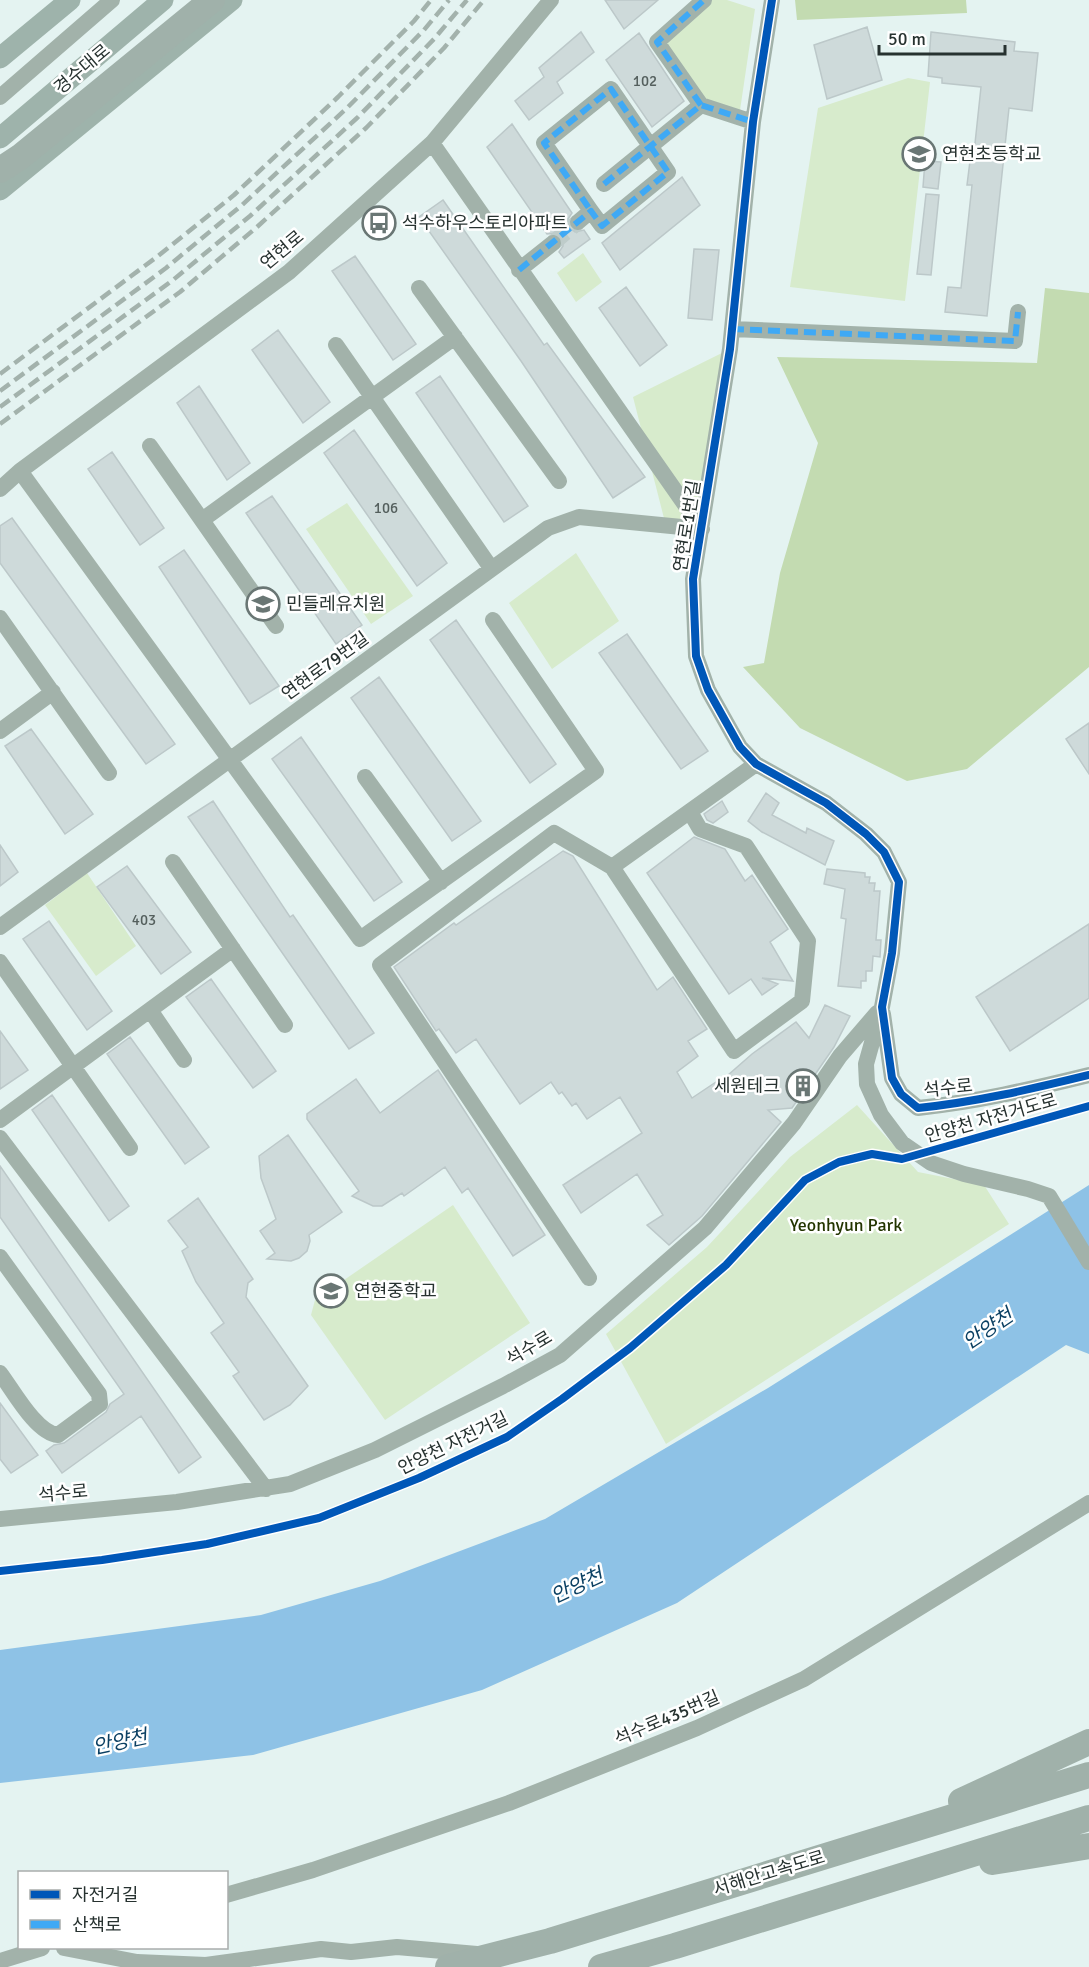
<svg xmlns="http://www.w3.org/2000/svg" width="1089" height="1967" viewBox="0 0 1089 1967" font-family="Signika,'Noto Sans KR',sans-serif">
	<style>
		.green { fill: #d7ebcc }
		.forest { fill: #c3dbb1 }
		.water { fill: #8ec2e6 }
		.building { fill: #cedada; stroke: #bcc8c9; stroke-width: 1.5 }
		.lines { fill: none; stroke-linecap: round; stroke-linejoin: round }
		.minor-tunnel { stroke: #beccca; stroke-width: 16; stroke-dasharray: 16 8; stroke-linecap: butt }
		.minor { stroke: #a2b2aa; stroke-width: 16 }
		.major { stroke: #9eb3ab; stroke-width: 21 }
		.highway { stroke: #a0b1aa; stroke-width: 26 }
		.rail { stroke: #a3b2ac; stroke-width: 4.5; stroke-dasharray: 12 6; stroke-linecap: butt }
		.quiet { stroke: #3fa9f5; stroke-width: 6; stroke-dasharray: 12 6; stroke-linecap: butt }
		.cycleway-casing { stroke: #fff; stroke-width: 11 }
		.cycleway { stroke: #0057b8; stroke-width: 8 }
		.labels { text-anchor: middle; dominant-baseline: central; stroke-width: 5; stroke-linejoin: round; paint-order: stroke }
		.number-label { font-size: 15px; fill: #545f5d }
		.street-label { font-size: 18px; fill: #273230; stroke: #fff }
		.poi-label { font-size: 18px; fill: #273230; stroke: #fff; text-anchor: start }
		.park-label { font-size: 18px; fill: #233500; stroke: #fff }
		.water-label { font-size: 20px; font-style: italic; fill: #0b4063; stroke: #fff }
	</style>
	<rect width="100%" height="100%" fill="#e4f3f1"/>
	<path class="green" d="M704,0H727L755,9L739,117L701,105L657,42Z
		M908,78L930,82L905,301L790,287L818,108Z
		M583,253L602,282L576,302L557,273Z
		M730,349L702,529L666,526L633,397Z
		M347,503L413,596L371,624L306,529Z
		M576,553L619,621L552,669L509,603Z
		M87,873L136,946L96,976L45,905Z
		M857,1105L918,1172L984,1185L1009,1224L666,1444L606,1334L707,1247L790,1157Z
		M453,1205L530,1323L385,1420L311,1315L315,1300Z"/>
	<path class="forest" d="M795,0H966L967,13L797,20Z
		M1045,288L1089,293V667L967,769L907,781L800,728L743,667L764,663L780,573L818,443L777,357L1037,363Z"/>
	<path class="water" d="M1089,1185V1354L1066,1345L677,1603L482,1690L253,1755L0,1783V1650L261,1615L380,1581L545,1519L768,1388Z"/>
	<path class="building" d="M605,0H658L624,29Z
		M867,27L882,80L827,99L814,45Z
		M581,32L594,52L557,82L563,93L529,120L515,101L544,77L539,68Z
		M931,32L1015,42L1014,51L1038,53L1032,111L1009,108L987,316L945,312L948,287L961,288L972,185H967L970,161L973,162L981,87L942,83V78L928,76Z
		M639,33L684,101L652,127L606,60Z
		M512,124L572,213L568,219L570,228L575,232L584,230L590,239L564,258L559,252L563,246L562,237L556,233L547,234L487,147Z
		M925,161L941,162L938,189L923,187Z
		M682,177L700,205L620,270L602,243Z
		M926,194L939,195L931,275L917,274Z
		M443,200L544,345L547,343L645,477L613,498L521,361L419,217Z
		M694,249L719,250L712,320L688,318Z
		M355,256L416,344L393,360L332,271Z
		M626,287L667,345L640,366L599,308Z
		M278,330L330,402L303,423L252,350Z
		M440,376L528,506L504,522L416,393Z
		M199,386L250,463L227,480L177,403Z
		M354,430L447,563L417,586L324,453Z
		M112,452L164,528L140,545L88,469Z
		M272,496L362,625L336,644L246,513Z
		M12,518L175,744L146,764L0,563V526Z
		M184,550L279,686L250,704L159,567Z
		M456,620L556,764L530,783L430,640Z
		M627,634L708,751L681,769L599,653Z
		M379,677L481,821L452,841L351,698Z
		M1089,723V774L1066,739Z
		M31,729L93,814L65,834L5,746Z
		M301,737L402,882L374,901L272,759Z
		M766,793L779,803L772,815L806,833L807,828L834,841L825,865L762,832L748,821Z
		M213,801L290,917L293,915L374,1033L349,1049L188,817Z
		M722,801L728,812L713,823L707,820L704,814Z
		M694,837L725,849L745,881L752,875L788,929L770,942L793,981L762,978L778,984L762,995L751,979L729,994L647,873Z
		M0,845L18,872L0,886Z
		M563,851L573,856L657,990L673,977L707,1029L688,1041L698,1056L677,1072L692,1098L719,1080L720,1082L752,1054L796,1022L809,1038L825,1005L850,1016L834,1047L792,1108L768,1110L781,1122L702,1216L669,1245L647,1225L663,1215L637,1174L581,1213L563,1185L642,1133L620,1097L587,1119L576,1103L572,1106L562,1092L559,1094L551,1082L520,1104L476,1039L456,1053L439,1029L436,1031L394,967L454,923L456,925Z
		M127,866L191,952L161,974L97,887Z
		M827,869L865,873V877H870L869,883H875L874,891H880L876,940H881L880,957L873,956L872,971H866V981H861V988L838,986L846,919L841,918L845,889L824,884Z
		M49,921L112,1011L87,1030L23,939Z
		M1089,924V998L1010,1051L976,997Z
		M211,979L276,1071L253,1088L186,997Z
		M0,1031L28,1070L0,1089Z
		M130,1037L209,1147L185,1164L107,1054Z
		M438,1070L545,1235L513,1256L468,1188L462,1193L445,1167L404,1196L402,1193L382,1206H373L352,1196L359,1191L307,1119V1114L356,1079L380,1113Z
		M52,1095L129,1206L109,1221L32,1110Z
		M288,1135L342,1212L309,1235L310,1241L307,1251L299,1258L291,1261L267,1259L275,1253L260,1231L276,1219L261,1178L259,1156Z
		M0,1166L201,1457L179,1473L141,1416L62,1473L46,1451L54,1445L64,1443L106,1412L110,1404L124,1394L0,1217Z
		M198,1198L253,1279L248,1283L246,1297L308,1386L290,1405L264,1420L233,1376L239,1372L211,1333L224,1323L196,1282L182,1251L188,1247L168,1221Z
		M0,1403L38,1455L11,1473L0,1459Z"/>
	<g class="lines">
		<path class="minor-tunnel" d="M553,243L578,222"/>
		<path class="minor" d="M772,0L753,122L730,349L693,579L696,656L708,690L740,747L756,764L826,803L866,834L884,852L899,882L892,953L882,1007L866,1064L867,1084L881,1115L902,1143L931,1163L964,1174L1028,1189L1049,1196L1089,1262
			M0,97L112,0
			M701,105L657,42L704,0
			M432,143L702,529
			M604,184L701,105L753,122
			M578,222L591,211L602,226L668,172L611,89L544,143L591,211
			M519,270L553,243
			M419,288L559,481
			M732,329L1015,341L1018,312
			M336,345L491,568
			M150,446L276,626
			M20,471L360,939L596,771L493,620
			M0,489L20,471L289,272L432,143L551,0
			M202,520L455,337
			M0,618L109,773
			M0,731L53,692
			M365,777L441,882
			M173,862L285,1025
			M612,867L734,1051L802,1001L808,941L746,846L700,829L690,812
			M0,927L548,528L579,517L702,529
			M0,962L130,1148
			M150,1010L184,1060
			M883,1014L892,1078L901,1094L918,1108C976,1102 1032,1089 1089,1075
			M0,1120L233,949
			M0,1138L266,1489
			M0,1257L99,1394L100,1404L58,1435C36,1433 13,1390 0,1373
			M589,1278L380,965L554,833L612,867L756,764
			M0,1519L177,1502L290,1484L375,1450L503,1386L560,1355L705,1228L794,1123L840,1056L877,1013
			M226,1895L313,1870L509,1803L697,1728L804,1679L1089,1503
			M64,1948L137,1962L206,1965L321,1949L351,1952L397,1947L477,1954
			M0,1961L42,1948"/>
		<path class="major" d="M0,58L70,0
			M0,138L163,0
			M0,190L232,0"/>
		<path class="highway" d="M0,170L20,157L212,0
			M961,1801L1089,1742
			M992,1862L1089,1846
			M448,1967L550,1941L1089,1775
			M601,1967L675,1946L1089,1818"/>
		<path class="rail" d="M0,374L158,256L234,195L338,97L414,21L431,0
			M0,391L166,268L242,205L347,108L424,30L449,0
			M0,407L173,280L250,216L357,118L434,39L467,0
			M0,424L180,292L257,227L366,128L444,48L484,0"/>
		<path class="quiet" d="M701,105L657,42L704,0
			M604,184L701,105L753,122
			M519,270L591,211L602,226L668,172L611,89L544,143L591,211
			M732,329L1015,341L1018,312"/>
		<g class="cycleway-casing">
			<path id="cycleway" d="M772,0L753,122L730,349L693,579L696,656L708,690L740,747L756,764L826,803L866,834L884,852L899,882L892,953L882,1007L892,1078L901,1094L918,1108C976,1102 1032,1089 1089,1075
				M0,1571L102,1560L207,1544L319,1518L419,1478L507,1437L562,1399L630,1348L726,1265L805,1180L839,1162L872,1154L902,1159L1089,1106"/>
		</g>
		<use href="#cycleway" class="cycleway"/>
	</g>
	<defs>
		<g id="school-ring" transform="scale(1.725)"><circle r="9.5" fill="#fff" stroke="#697674" stroke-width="1.5"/><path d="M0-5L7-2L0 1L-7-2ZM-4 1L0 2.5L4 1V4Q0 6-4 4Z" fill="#697674"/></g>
		<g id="bus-ring" transform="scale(1.725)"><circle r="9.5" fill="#fff" stroke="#697674" stroke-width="1.5"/><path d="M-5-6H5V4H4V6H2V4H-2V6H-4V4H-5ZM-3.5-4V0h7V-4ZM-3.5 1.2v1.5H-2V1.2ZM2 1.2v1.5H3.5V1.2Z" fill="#697674"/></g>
		<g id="building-ring" transform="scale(1.725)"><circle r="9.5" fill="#fff" stroke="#697674" stroke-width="1.5"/><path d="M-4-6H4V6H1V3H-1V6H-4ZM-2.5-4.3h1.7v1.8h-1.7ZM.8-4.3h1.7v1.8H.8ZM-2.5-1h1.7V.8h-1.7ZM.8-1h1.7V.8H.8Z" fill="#697674"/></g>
	</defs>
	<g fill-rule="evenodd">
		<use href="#school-ring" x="919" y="154"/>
		<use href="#bus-ring" x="379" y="223"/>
		<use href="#school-ring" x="263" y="604"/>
		<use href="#building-ring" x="803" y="1086"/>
		<use href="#school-ring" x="331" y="1291"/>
	</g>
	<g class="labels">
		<g class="number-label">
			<text x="645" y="81">102</text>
			<text x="386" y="508">106</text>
			<text x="144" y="920">403</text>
		</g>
		<g class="street-label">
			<text transform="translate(82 69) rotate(-40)">경수대로</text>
			<text transform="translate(282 250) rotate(-40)">연현로</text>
			<text transform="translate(687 526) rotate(-81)">연현로1번길</text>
			<text transform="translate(325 666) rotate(-36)">연현로79번길</text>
			<text transform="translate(948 1088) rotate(-6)">석수로</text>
			<text transform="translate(991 1118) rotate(-16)">안양천 자전거도로</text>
			<text transform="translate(529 1348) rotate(-31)">석수로</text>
			<text transform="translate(453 1443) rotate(-26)">안양천 자전거길</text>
			<text transform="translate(63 1493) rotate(-5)">석수로</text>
			<text transform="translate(667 1718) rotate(-23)">석수로435번길</text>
			<text transform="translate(769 1873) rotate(-17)">서해안고속도로</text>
		</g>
		<g class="poi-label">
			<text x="942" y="154">연현초등학교</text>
			<text x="402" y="223">석수하우스토리아파트</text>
			<text x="286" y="604">민들레유치원</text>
			<text x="780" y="1086" text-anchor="end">세원테크</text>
			<text x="354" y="1291">연현중학교</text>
		</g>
		<g class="park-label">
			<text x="846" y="1225">Yeonhyun Park</text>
		</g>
		<g class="water-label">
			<text transform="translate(988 1329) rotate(-34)">안양천</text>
			<text transform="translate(577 1586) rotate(-25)">안양천</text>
			<text transform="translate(120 1742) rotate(-12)">안양천</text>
		</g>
	</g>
	<rect x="18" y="1871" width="210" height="78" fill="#ffffff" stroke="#a9adac" stroke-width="1.5"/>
	<rect x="30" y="1890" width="30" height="9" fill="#0057b8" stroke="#a9adac" stroke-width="1.5"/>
	<text x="72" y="1901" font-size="18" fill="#273230">자전거길</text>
	<rect x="30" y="1920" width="30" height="9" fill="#3fa9f5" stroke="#a9adac" stroke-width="1.5"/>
	<text x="72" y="1931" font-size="18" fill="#273230">산책로</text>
	<path d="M879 45v9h126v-9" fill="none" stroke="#273230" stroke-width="3"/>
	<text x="888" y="45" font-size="18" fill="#273230" stroke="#ffffff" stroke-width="4.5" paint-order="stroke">50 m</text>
</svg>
